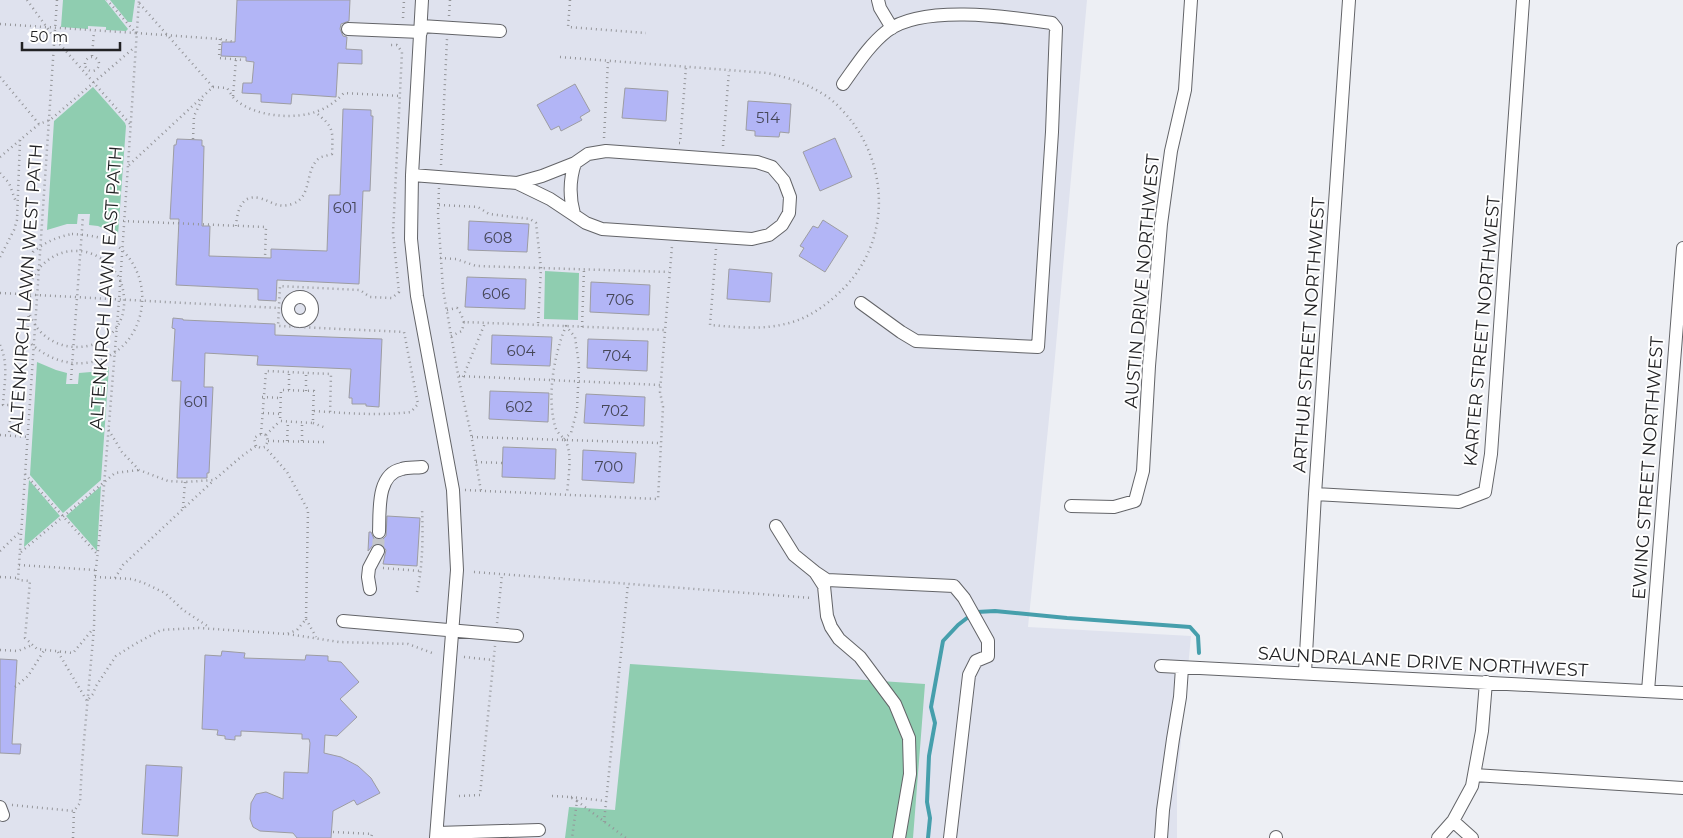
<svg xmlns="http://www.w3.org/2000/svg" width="1683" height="838" viewBox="0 0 1683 838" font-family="Montserrat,sans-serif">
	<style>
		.built { fill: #dfe2ee }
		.green { fill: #8fcdb0 }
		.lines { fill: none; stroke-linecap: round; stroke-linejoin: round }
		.stream { stroke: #469fac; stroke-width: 4 }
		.building { fill: #b2b5f6; stroke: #9d9da2 }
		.minor-tunnel { stroke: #c4c6ca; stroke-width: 12; stroke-dasharray: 12 6; stroke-linecap: butt }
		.minor-casing { stroke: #636468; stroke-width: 14 }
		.path { stroke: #949599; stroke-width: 2.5; stroke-dasharray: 1 4; stroke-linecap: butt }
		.minor { stroke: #fff; stroke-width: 12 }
		.labels { text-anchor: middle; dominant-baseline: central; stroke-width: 4; stroke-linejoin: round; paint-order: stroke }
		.number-label { font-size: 15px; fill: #464758 }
		.street-label { font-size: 18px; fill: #222224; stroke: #fff }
	</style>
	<rect width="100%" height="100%" fill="#edeff4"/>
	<path class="built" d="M0,0H1087L1053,379L1028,627L1191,636L1177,783V838H0Z"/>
	<path class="green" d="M63,0H105L128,29L126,31L106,30V27L88,26V29L61,27Z
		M110,0H135L132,22H128Z
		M93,87L125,123L126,126L118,235L98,226L89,225L90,214H78L77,224H67L47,230L54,121Z
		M545,271L579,273L578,320L544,319Z
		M37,362L56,370L67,373L66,384H78L79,373L91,372L109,367L101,480L63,513L30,475Z
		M29,480L60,516L24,547Z
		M101,486L97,551L66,516Z
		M630,664L925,684L913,838H565L569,807L615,810Z"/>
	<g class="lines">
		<path class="stream" d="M977,612L995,611L1067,618L1190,627L1198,636L1199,653
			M928,838L930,818L927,802L929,756L935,723L931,707L943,641L958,625L967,618"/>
	</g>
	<path class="building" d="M237,0H350L349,21L341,24L340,29L343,36L347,37L346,49L362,50V64L338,63L336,97L292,94L291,104L261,102V94L242,93L243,83H252L254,62L246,61V57L221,56L222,42H235Z
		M575,84L590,111L580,117L582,120L561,131L559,126L551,130L537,105Z
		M625,88L668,91L666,121L622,118Z
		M748,101L791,104L789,133L780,132L779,137L755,136V131L746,130Z
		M343,109L371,110V116H373L370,191H363L359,284L277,280L276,301L258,300V289L176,285L179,219H170L174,145H176L177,139L202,140V146H204L202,226H210L209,256L271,258V249L327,251L329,195H340Z
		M835,138L852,177L820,191L803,152Z
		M823,220L848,236L825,272L799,256L804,248L800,246L813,226L818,228Z
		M469,221L529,224L527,252L468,250Z
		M729,269L772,273L770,302L727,299Z
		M467,277L526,279L525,309L465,307Z
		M591,282L650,285L649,315L590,312Z
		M173,318L183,319V320L275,324V335L382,339L379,407L366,406V404H352V398H349L351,369L257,365L258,356L205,353L204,387H213L209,473H207V478H177L181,381H172L175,329L172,328Z
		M492,335L552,337L550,366L491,364Z
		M588,339L648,341L647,371L587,368Z
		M490,391L549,393L548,422L489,419Z
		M586,394L645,397L644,426L584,423Z
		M503,447L556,449L555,479L502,477Z
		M583,450L636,453L634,483L582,480Z
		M387,516L420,518L417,566L383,564L386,550L381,544H374L368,551L369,532H371L374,539L378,540L383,539L386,536Z
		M222,651L245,653L244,658L305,660L306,655L328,656V661L341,662L359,682L340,699L357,717L337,736L325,735L324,753L341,757L358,766L371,778L380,793L357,805L354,800L333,811L331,838H297L293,833L260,831L253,827L250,819L251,803L256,794L266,792L283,799L284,772L308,773L310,743L309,739H302V734L241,731V736H235V740L225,739V736L217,735L218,730L202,729L205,655L221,656Z
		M0,659L17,660L12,744H21L20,754L0,753Z
		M146,765L182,767L178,836L142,834Z"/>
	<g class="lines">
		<path class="minor-tunnel" d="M378,551L379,532"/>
		<g class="minor-casing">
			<path id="minor" d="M422,0L412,175L411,239L417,296L453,490L457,570L436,838
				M878,0L880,8L892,28
				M421,26L500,31
				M348,29L421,32
				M843,84C856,66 869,45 887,31C923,4 1009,17 1052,23L1056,28L1052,132L1038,347L916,341L901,332L861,303
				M412,175L517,183L542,176L575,163L588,154L606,151L757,162L772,167L784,181L790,197L789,213L782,225L769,235L752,239L602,229L586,223L550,199L517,183
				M574,214C569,196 569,181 575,163
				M288 309a12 12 0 1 1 24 0a12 12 0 1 1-24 0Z
				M1315,494L1459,502L1485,492L1491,454L1523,0
				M1071,506L1114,507L1135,501L1143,471L1149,366L1161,224L1171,151L1185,90L1191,0
				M776,526L794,555L815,572L824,586L827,616L831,627L839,639L860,657L895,704L909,738L910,774L899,838
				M379,532C380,512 376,474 402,469C408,467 415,468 422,467
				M815,572L827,580L954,586L964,598L988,641V656L976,661L969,675L950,838
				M370,589L368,577L369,568L378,551
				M343,621L517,636
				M1161,666L1683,693
				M1305,672L1315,494L1349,0
				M1648,691L1683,248
				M1474,775L1683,788
				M0,807L3,815
				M1453,821L1472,838
				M437,833L539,830
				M1276,837V838
				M1161,838L1163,810L1173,739L1180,697L1182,668
				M1438,838L1453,821L1472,786L1482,731L1486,682"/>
		</g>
		<path class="path" d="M27,0L56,40L131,125
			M57,0L18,580L30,581L25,638L37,649L73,653L93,629
			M570,0L568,27L646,33
			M449,16L450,0
			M403,18L404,0
			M0,24L136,33L107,0
			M136,33L220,39L235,42
			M220,39L219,58L244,60
			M92,56L94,31
			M85 64a7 7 0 1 1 14 0a7 7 0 1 1-14 0Z
			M560,57L767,73C789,78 804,82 823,94C835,101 845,113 853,123C890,174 888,244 843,289C827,305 808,319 785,324C761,330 735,327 710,325L716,249
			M0,77L39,124
			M213,87L227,88C230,92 232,97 236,100C255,117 296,120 318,111C329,107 336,101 344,93L400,96
			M233,96L236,59
			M604,138L608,61
			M193,139L194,116L203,98
			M679,143H680L686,67
			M723,146L729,71
			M0,157L39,124L50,120L135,47
			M129,165L213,87L139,3
			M441,165L447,39
			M0,173L9,183L16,202
			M439,188L438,214L443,289L459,380L471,434L481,491
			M439,205L478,207L489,214L530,219L536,223L541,268L538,324
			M123,221L266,227L265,258
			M236,226C237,212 241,194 259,198C272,201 277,209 292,204C314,197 303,168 321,157C325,156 329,155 332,154C333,130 334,127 315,112
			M72,234C89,235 109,237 122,250C161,288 141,358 85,363C63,365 43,356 27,340L33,252C45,242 57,237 72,234Z
			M0,257L14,230L17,220L20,140
			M440,258L456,259L476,266L669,272
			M0,293L278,308
			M447,310L457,308L461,314L464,322
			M30,315C50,366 128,353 124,298C123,285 120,276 111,267C102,257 88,250 74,251C56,251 39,264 32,280
			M582,327L584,269
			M451,336L462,331L464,322L665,330
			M0,345C9,364 4,384 3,405H11L9,435
			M459,376L661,385
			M463,377L485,323
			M71,380L83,216
			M289,390V372
			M306,391V373
			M262,397L280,398
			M313,411L314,391L281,390L280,421L313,423V411C346,413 378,416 411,412L418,404L404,332L278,326L280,286L360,290L370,297L392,298L399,292L393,233L402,52L397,45H388
			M263,413L281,414
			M313,423L326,428
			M261,434L266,371L331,374L330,415
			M0,435L28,437
			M266,435L280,421
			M472,437L660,443
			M564,439L571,433L577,410L579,365L575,337L566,326C554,354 546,399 556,429C558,434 565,438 567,444C572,457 568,480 567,494
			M268,441L325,442
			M287,441L288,422
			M302,441V423
			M256,446L254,438L261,434L266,435L268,441L265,447
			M476,462L502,463
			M25,474L98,555
			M465,490L658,499L663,407L660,392L672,246
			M183,508L185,482
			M0,551L21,531
			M21,552L115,473L139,470
			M19,565L95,570
			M383,568L420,571
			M474,572L812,598
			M0,577L18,578
			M95,577L132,579L144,583L165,593L183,610L209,627
			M115,578L123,565L213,481
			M417,592C423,565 423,535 422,508
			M306,619L316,637
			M497,623L502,575
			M288,634L339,642L408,644L435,654
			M0,650L18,651L32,645
			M58,652L87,701L93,694L96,686L116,656L135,644L161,630L199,628L287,634L297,630L306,619L308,510L287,472L265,447L261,448L256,446L242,456L214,480L185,482L168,481L139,470L122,452L108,429
			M464,657L493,660
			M15,687L28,676L45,649
			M459,796L480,795L495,646
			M552,796L570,797L577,801L572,838
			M571,797L606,801
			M577,801L626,838
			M12,805L74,811L80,803L82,763L94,628L95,577L101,523L119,300L139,0
			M604,822L628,584
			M333,832L372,834L371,838
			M73,838L74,811"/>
		<use href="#minor" class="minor"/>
	</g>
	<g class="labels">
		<g class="number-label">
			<text x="768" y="117">514</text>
			<text x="345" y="207">601</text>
			<text x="498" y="237">608</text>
			<text x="496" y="293">606</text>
			<text x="620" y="299">706</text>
			<text x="521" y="350">604</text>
			<text x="617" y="355">704</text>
			<text x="196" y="401">601</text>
			<text x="519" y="406">602</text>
			<text x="615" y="410">702</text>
			<text x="609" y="466">700</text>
		</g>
		<g class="street-label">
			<text transform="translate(1142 281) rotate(-85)">AUSTIN DRIVE NORTHWEST</text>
			<text transform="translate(106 288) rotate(-86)">ALTENKIRCH LAWN EAST PATH</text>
			<text transform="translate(26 289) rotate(-86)">ALTENKIRCH LAWN WEST PATH</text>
			<text transform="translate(1482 331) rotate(-85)">KARTER STREET NORTHWEST</text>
			<text transform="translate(1309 335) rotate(-86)">ARTHUR STREET NORTHWEST</text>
			<text transform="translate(1648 468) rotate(-86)">EWING STREET NORTHWEST</text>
			<text transform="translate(1423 662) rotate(3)">SAUNDRALANE DRIVE NORTHWEST</text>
		</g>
	</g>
	<path d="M22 42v8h98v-8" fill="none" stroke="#222224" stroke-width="2.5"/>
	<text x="30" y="42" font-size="15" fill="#222224" stroke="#ffffff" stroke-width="4" paint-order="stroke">50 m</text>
</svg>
